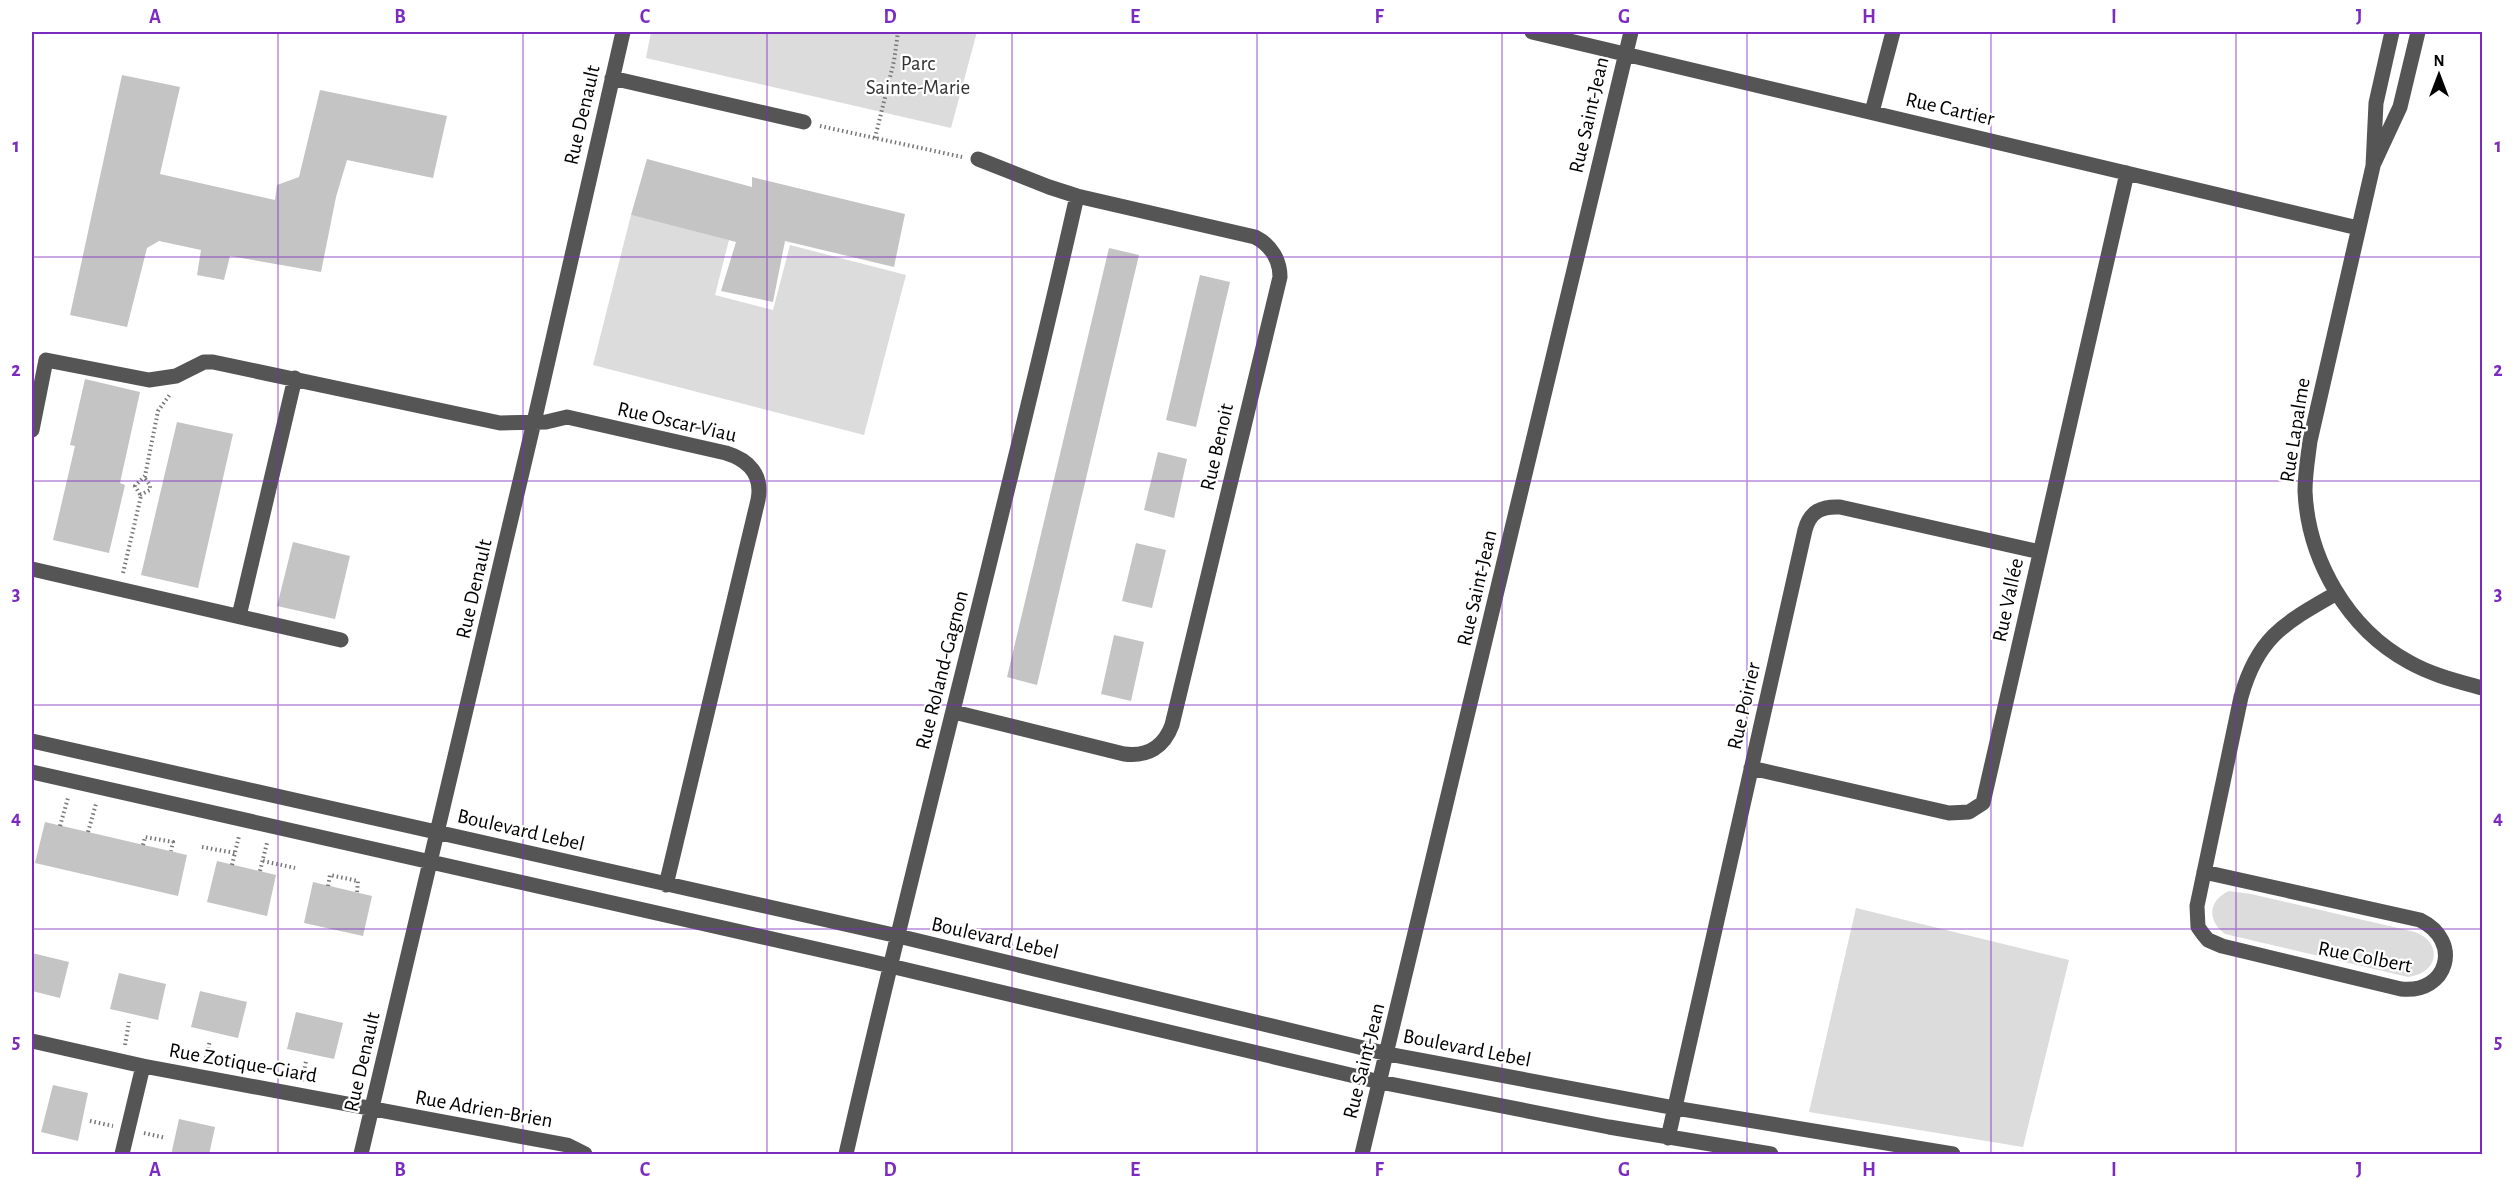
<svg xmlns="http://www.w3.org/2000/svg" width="2514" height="1186" viewBox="0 0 2514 1186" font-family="'Alegreya Sans',sans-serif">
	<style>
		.green { fill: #dcdcdc }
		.building { fill: #c4c4c4 }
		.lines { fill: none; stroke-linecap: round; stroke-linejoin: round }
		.path { stroke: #777; stroke-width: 4; stroke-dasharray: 1.5 3; stroke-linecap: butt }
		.minor { stroke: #555; stroke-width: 15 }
		.grid { fill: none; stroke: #7b2cbf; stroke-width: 1.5; stroke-opacity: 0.55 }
		.labels { text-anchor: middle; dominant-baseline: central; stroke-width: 4.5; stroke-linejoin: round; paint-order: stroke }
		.park-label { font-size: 21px; fill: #333; stroke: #fff }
		.street-label { font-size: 21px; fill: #000; stroke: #fff }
		.neatline { fill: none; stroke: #7b2cbf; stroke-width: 2 }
		.grid-label { font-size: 20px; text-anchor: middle; font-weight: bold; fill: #7b2cbf }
	</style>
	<rect width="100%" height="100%" fill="#fff"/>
	<path class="green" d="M651,32H977L951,128L646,58Z
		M631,215L729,240L715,295L773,310L790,245L906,275L864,435L593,365Z
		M2229,891L2251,894L2415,932C2444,943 2438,974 2408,977L2225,934C2207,921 2208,900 2229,891Z
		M1856,908L2069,960L2023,1147L1809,1112Z"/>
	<path class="building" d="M122,75L180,87L160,174L275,200L277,185L299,177L320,90L447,116L433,178L347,160L336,197L321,272L230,256L224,280L197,275L201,250L159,241L147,248L127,327L70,315Z
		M647,159L752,187V177L905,214L894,267L785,241L773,302L721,291L736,242L631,215Z
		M1109,248L1139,255L1037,685L1007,677Z
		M1200,275L1230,282L1196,427L1166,420Z
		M85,379L140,392L120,483L125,485L109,553L53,540L75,446L70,445Z
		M177,422L233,434L198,588L141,575Z
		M1158,452L1187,459L1174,518L1144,510Z
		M293,542L350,556L335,619L277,606Z
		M1136,543L1166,550L1152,608L1122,601Z
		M1114,635L1144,642L1131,701L1101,694Z
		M45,822L187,855L178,896L35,863Z
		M217,861L276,875L267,916L207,902Z
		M313,882L372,896L363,936L304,923Z
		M32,953L69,962L60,998L32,991Z
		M119,973L166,984L158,1020L110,1009Z
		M200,991L247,1002L238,1038L191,1027Z
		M296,1012L343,1023L334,1059L287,1049Z
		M53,1085L88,1093L78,1141L41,1132Z
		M179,1119L215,1127L209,1155H171Z"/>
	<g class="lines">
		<path class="path" d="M820,126L962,157
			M875,138L894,61L898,32
			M140,495L150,490V485L144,477
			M123,573L141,496L135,486L145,476L158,411L171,393
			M60,826L68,798
			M88,832L96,804
			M143,845L145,837L173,842L171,851
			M202,847L235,853
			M263,861L295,868
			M232,865L239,836
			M260,871L267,843
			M328,886L330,875L358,881L357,892
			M32,1003V1000
			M125,1045L129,1022
			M205,1062L210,1040
			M302,1081L306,1061
			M90,1121L113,1126
			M144,1133L166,1138"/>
		<path class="minor" d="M1532,32L2358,228
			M2392,32L2376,103L2373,166L2310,441C2308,457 2305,474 2305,491C2308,560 2348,629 2409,662C2432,675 2457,681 2482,688
			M612,78L804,122
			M1872,112L1893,32
			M2374,163L2400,107L2418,32
			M32,430L46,360L149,380L176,376L204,362H213L500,423L546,422L567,417L726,453C749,460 763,475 758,500L666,885
			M32,569L341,640
			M239,616L295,378
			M954,712L1124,754C1148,757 1164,747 1172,725L1280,277C1280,260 1271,245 1255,237L1077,196L1049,187L978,159
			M32,741L898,936L1388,1054L1675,1108L1953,1154
			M1751,768L1949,813L1969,812L1983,803L2127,173
			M32,772L865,960L1380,1082L1609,1127L1771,1154
			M2204,872L2420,920C2463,941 2448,994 2401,989L2222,946L2208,940L2203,934L2198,927L2197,906L2241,697C2258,636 2285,623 2337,593
			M32,1041L143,1066L567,1145L585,1154
			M1668,1138L1805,530C1810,511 1822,506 1840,507L2040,552
			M122,1154L143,1066
			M361,1154L534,422L623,32
			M846,1154C919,834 1005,516 1077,196
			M1362,1154L1631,32"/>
	</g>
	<path class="grid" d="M278,32V1154M523,32V1154M767,32V1154M1012,32V1154M1257,32V1154M1502,32V1154M1747,32V1154M1991,32V1154M2236,32V1154M32,257H2482M32,481H2482M32,705H2482M32,929H2482"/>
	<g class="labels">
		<g class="park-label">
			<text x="918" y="63">Parc<tspan x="918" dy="24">Sainte-Marie</tspan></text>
		</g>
		<g class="street-label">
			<text transform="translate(1950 109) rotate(13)">Rue Cartier</text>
			<text transform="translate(582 115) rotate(-77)">Rue Denault</text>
			<text transform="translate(1589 115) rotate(-77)">Rue Saint-Jean</text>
			<text transform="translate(677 422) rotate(13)">Rue Oscar-Viau</text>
			<text transform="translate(2295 430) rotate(-81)">Rue Lapalme</text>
			<text transform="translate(1217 447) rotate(-77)">Rue Benoit</text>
			<text transform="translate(1477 588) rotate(-77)">Rue Saint-Jean</text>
			<text transform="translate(474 589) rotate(-77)">Rue Denault</text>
			<text transform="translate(2008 600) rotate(-78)">Rue Vallée</text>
			<text transform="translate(942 670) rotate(-76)">Rue Roland-Gagnon</text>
			<text transform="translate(1744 706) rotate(-77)">Rue Poirier</text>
			<text transform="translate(521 830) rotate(13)">Boulevard Lebel</text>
			<text transform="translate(995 938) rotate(13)">Boulevard Lebel</text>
			<text transform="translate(2365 957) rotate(11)">Rue Colbert</text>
			<text transform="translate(1467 1048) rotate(11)">Boulevard Lebel</text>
			<text transform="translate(1364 1061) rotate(-76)">Rue Saint-Jean</text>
			<text transform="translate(362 1062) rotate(-77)">Rue Denault</text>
			<text transform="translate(243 1063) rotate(10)">Rue Zotique-Giard</text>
			<text transform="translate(484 1109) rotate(10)">Rue Adrien-Brien</text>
		</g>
	</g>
	<rect width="2514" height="1186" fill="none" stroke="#ffffff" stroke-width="66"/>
	<g transform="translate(2439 75)" stroke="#ffffff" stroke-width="4.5" paint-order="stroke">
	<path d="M0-4.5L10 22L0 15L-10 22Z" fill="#000000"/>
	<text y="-9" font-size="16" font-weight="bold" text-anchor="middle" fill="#000000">N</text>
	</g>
	<rect x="33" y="33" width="2448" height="1120" class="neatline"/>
	<g class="grid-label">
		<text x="155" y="23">A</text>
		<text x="400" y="23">B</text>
		<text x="645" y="23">C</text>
		<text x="890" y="23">D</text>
		<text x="1135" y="23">E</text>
		<text x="1379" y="23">F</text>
		<text x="1624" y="23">G</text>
		<text x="1869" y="23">H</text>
		<text x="2114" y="23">I</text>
		<text x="2359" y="23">J</text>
		<text x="16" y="152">1</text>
		<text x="2498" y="152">1</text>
		<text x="16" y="376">2</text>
		<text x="2498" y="376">2</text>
		<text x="16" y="600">3</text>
		<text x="2498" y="600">3</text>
		<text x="16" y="824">4</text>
		<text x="2498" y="824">4</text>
		<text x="16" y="1048">5</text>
		<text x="2498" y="1048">5</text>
		<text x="155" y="1176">A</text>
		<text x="400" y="1176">B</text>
		<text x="645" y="1176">C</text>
		<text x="890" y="1176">D</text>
		<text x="1135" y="1176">E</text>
		<text x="1379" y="1176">F</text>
		<text x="1624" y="1176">G</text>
		<text x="1869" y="1176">H</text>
		<text x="2114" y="1176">I</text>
		<text x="2359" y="1176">J</text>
	</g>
</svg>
